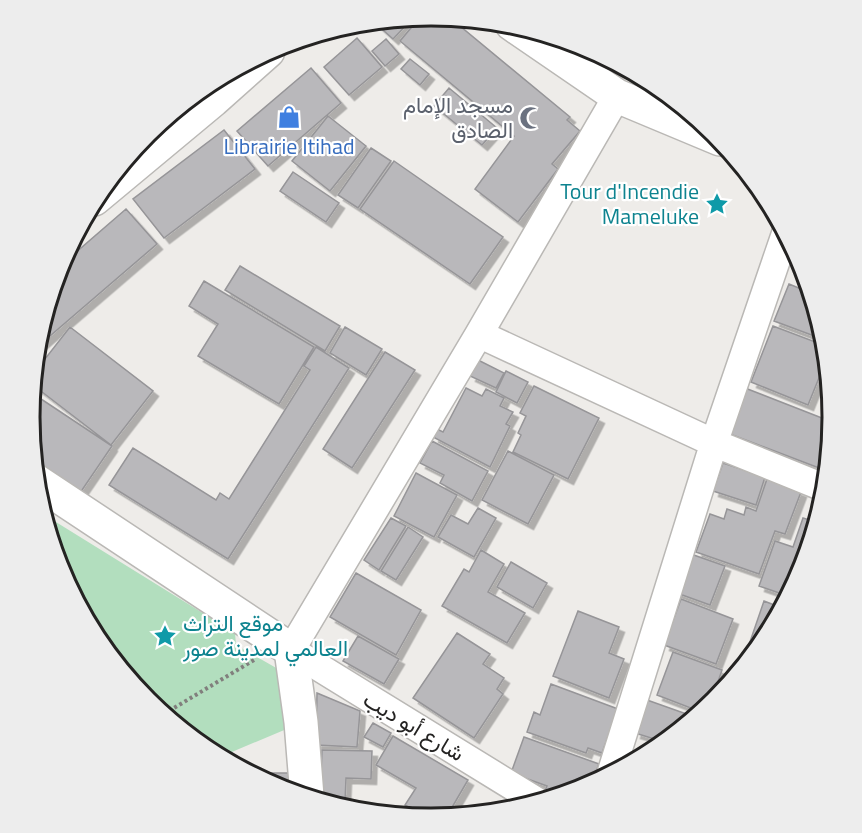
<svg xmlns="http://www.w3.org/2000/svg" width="862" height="833" viewBox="0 0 862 833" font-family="'Titillium Web',Vazirmatn,sans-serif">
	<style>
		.green { fill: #b2debe }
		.building { fill: #b9b8bb; stroke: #969598; stroke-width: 1.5; filter: url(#shadow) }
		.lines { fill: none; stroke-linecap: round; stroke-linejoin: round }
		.street-casing { stroke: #bab8b5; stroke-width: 30 }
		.secondary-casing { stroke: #bab8b5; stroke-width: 36 }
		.path { stroke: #817f7d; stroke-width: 4; stroke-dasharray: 3 3; stroke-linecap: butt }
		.street { stroke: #fff; stroke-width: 27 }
		.secondary { stroke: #fff; stroke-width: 33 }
		.labels { text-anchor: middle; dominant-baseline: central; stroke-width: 4.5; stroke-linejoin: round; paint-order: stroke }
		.worship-label { font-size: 22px; fill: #5b616d; stroke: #fff; text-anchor: end }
		.shop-label { font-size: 22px; fill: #366cbe; stroke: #fff }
		.culture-label { font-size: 22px; fill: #0d838f; stroke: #fff; text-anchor: end }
		.street-label { font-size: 22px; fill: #242322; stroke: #fff }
		.rim { fill: none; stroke: #242322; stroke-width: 3 }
	</style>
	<defs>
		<filter id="shadow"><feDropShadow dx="5.5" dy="5.5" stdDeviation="0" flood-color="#0004"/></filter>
	</defs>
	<rect width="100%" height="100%" fill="#eeece9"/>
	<path class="green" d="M43,514L235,633L236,645L285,673L289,728L220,757L208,750L147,700L97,639L60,570Z"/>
	<path class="building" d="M431,15L449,17L570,117L567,120L580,131L552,164L558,169L518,222L475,189L514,136L400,41L421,16Z
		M414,17L393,39L373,21Z
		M357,38L382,67L349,95L324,67Z
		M386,39L399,54L385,66L372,51Z
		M410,59L429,74L420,85L401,69Z
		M311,68L341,103L268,166L237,131Z
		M449,88L497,128L482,145L434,106Z
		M328,116L366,146L330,191L292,161Z
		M224,130L255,169L164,238L133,199Z
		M371,148L391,161L358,208L338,195Z
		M394,161L503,237L470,284L360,209Z
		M293,172L339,203L326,222L280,191Z
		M126,209L157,244L36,348L37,338L59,267Z
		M240,266L340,326L325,351L225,290Z
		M204,281L314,347L279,404L198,356L218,324L189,306Z
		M789,284L811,293L825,340L774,321Z
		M773,326L826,346L827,358L808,405L751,382Z
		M70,327L153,391L111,445L33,385L34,373Z
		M345,327L382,349L366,375L330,353Z
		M316,347L349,368L228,559L109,485L133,448L216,500L220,493L229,499L310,370L304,366Z
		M385,352L415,370L352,468L323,449Z
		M478,360L504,373L496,388L470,376Z
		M506,371L528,382L517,403L496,392Z
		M534,386L599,418L568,479L513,452L521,435L518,433L526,416L520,413Z
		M466,388L482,396L486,389L504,398L500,406L513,412L506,424L510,426L490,467L433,437L437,429L443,432Z
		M745,388L827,420L829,415L832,416L827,471L727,433Z
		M32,393L112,446L80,493L34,462L30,416Z
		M432,441L488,471L472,501L440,483L444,475L420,463Z
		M508,451L554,475L528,524L482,500Z
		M723,463L765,477L756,505L713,491Z
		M416,473L457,495L434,537L394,516Z
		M767,479L801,492L785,534L775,531L759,574L696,552L710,514L724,519L727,509L744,515L746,507L756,511Z
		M478,508L496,518L474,557L438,537L451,515L468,524Z
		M391,518L406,526L379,570L364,560Z
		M803,518L816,522L802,570L788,596L759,586L775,541L793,547Z
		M408,527L423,537L396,580L381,571Z
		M481,550L504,564L488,592L525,613L507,643L442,606L464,569L469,572Z
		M688,553L725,566L710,605L674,592Z
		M511,562L547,583L533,608L497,587Z
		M356,573L421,610L396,655L330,617Z
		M681,599L733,619L716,664L664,645Z
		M764,601L782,608L765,640L741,668Z
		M578,611L619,627L609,653L624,659L609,698L553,676Z
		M457,633L490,654L483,664L504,678L497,689L503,694L474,738L413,698Z
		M358,636L399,659L384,684L343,661Z
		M673,652L722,670L710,705L701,712L657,695Z
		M551,684L618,709L602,753L588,748L586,753L527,732L534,712L540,715Z
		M317,693L360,711L357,747L316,745Z
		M647,700L695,717L664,742L635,733Z
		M373,723L391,733L383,747L364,737Z
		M393,736L468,780L447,816L427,818L405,805L416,788L376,765Z
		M524,737L599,764L591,784L554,797L544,793L547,786L511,773Z
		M322,750L372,751L371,779L346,778L345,802L320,800Z
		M271,773H291L290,790L271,784Z"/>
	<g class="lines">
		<g class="street-casing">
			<path id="street" d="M479,334L714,443L825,488
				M611,773L714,443L786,232
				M538,802L291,650L479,334L617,96"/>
		</g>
		<g class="secondary-casing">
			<path id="secondary" d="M512,24L617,96L720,139
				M94,199L213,100L268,51
				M36,481L291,650L301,722L307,796"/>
		</g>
		<path class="path" d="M164,714L254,660"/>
		<use href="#street" class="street"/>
		<use href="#secondary" class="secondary"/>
	</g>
	<defs>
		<g id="shop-bare" transform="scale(1.8)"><path d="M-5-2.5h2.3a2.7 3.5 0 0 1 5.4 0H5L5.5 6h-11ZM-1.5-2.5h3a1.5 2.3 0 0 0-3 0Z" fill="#3f7fe0" stroke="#fff" stroke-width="2.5" paint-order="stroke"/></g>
		<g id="mosque-bare" transform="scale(1.8)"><path d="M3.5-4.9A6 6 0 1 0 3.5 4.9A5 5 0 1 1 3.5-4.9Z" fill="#6b7280" stroke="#fff" stroke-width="2.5" paint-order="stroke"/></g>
		<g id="sight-bare" transform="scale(1.8)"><path d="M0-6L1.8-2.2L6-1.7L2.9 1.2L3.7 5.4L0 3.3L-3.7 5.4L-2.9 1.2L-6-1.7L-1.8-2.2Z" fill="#0f9aa8" stroke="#fff" stroke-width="2.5" paint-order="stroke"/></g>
	</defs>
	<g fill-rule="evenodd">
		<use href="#shop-bare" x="289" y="117"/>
		<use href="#mosque-bare" x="531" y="118"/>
		<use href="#sight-bare" x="717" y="204"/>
		<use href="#sight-bare" x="165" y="636"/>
	</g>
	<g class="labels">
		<g class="worship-label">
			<text x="513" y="105">مسجد الإمام<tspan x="513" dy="25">الصادق</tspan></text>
		</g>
		<g class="shop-label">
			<text x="289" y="146">Librairie Itihad</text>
		</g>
		<g class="culture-label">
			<text x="699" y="191">Tour d'Incendie<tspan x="699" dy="25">Mameluke</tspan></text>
			<text x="183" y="623" text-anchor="start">موقع التراث<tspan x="183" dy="25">العالمي لمدينة صور</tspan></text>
		</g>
		<g class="street-label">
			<text transform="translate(414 726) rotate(31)">شارع أبو ديب</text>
		</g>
	</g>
	<path d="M0 0H862V833H0ZM40 417a391 391 0 1 1 782 0a391 391 0 1 1-782 0Z" fill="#ededed" fill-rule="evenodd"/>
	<path class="rim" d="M40 417a391 391 0 1 1 782 0a391 391 0 1 1-782 0Z"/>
</svg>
